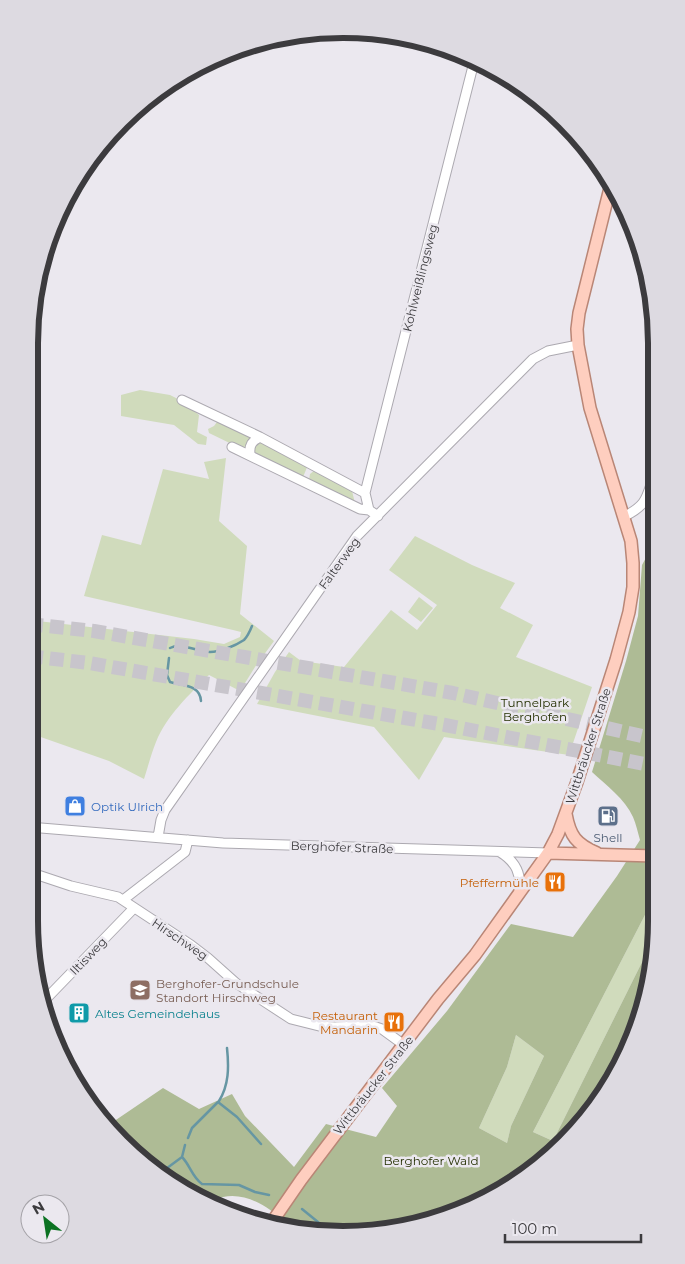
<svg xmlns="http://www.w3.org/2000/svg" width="685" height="1264" viewBox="0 0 685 1264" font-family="Montserrat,sans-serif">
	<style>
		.green { fill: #d0dbbc }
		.forest { fill: #aebb95; fill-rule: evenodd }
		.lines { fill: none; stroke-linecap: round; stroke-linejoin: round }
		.stream { stroke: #6696a3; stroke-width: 2.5 }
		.highway-tunnel { stroke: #c8c5cc; stroke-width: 14; stroke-dasharray: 14 7; stroke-linecap: butt }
		.minor-casing { stroke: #aca9b0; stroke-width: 11 }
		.major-casing { stroke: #b98676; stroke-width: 14 }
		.minor { stroke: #fff; stroke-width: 9 }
		.major { stroke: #fecebf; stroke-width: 11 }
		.labels { text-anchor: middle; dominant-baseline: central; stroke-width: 5; stroke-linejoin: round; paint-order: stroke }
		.street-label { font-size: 12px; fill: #3c3b3e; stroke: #ebe8ef }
		.park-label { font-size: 12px; fill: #253002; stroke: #ebe8ef }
		.shop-label { font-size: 12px; fill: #366cbe; stroke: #ebe8ef; text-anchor: start }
		.service-label { font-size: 12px; fill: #4e5e75; stroke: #ebe8ef }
		.food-label { font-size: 12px; fill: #c56008; stroke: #ebe8ef; text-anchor: end }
		.education-label { font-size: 12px; fill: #785e54; stroke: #ebe8ef; text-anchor: start }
		.culture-label { font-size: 12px; fill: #0d838f; stroke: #ebe8ef; text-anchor: start }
		.rim { fill: none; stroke: #3c3b3e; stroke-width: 6 }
	</style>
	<rect width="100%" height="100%" fill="#ebe8ef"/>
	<path class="green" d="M140,390L170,395L182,401L199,415L197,432L207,437L206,445L198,444L174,425L121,416V395Z
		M217,422L251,437L247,448L244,450L209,433L208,429L214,426Z
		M262,442L308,465L303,477L254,454L252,449L256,443Z
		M226,458L219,521L247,546L240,614L274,641L255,667L240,691L209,675C189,695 167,715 156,742C151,754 148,767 144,779L109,761L35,735L32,742L29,762V620L194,639L224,644L240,637L241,632L233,630L84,596L102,535L141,545L163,469L209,479L204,462Z
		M315,470L346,486L352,491L355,503L309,480L310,474Z
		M415,536L472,565L515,583L500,608L533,625L516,657L592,687L569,755L444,737L419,780L374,727L257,704L275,672L289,652L301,661L344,667L391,610L417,630L437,605L389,570Z
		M419,597L433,608L421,622L408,612Z
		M646,913L656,919V934L553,1141L533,1132Z
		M516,1035L544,1056L511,1126L507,1143L479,1128L507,1067Z"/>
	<path class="forest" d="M654,543L656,919L646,913L533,1132L553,1141L656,934L645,1003L614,1078L550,1157L463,1211L363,1235L282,1227L285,1222C269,1207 246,1192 223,1197C220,1197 216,1201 213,1202L168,1183L107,1126L163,1088L199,1109L232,1094L245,1116L294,1167L326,1124L376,1137L397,1106L382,1088L447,1011L511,924L573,937L617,876L640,840C638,833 636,824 633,817C625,799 606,785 592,772L626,661L638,616L642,565ZM516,1035L544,1056L511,1126L507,1143L479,1128L507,1067Z"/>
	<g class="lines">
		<path class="stream" d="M170,648C182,642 197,652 210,652C220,652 235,646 244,640C247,637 250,631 252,626
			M169,658L167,675L170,682C184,686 200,685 201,701
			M219,1101C229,1085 229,1067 227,1048
			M188,1138L192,1128L218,1102L237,1117L261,1144
			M182,1157L185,1145
			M159,1174L182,1157C190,1165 192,1177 202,1184L239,1185L255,1192L269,1195
			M302,1209L329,1231"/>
		<path class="highway-tunnel" d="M29,624L94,631L453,693L655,739
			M29,656L89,663L445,725L655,766"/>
		<g class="minor-casing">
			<path id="minor" d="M182,400L260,437L365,493
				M232,447L360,509L369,510
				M250,454C249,445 252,441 260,437
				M378,516L369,510L365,493L474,62
				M625,516C647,505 646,498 654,476
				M29,827L223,843L548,853
				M158,837L161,820L165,810L357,536L533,359L548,351L578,345
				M500,852C516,862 522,874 519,893
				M29,872L71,886L118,897L191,945L208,958L236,983L291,1019L319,1026L335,1027L370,1025L382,1029L404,1045
				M123,900L185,852L188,840
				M42,1003L134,908"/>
		</g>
		<g class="major-casing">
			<path id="major" d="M566,814C570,836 576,844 597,853
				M548,853L655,856
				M270,1225L301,1180L438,999L475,955L548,853L558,834L577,782L616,660L629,612L633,587V563L631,541L590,408L578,345L577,329L579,313L611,184"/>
		</g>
		<use href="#minor" class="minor"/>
		<use href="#major" class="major"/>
	</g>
	<defs>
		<g id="shop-square" transform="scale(1.125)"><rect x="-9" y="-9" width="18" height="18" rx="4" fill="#3f7fe0" stroke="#ebe8ef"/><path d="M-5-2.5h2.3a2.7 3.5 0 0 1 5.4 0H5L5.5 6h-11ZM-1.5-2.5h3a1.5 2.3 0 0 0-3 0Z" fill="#fff"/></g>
		<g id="fuel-square" transform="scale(1.125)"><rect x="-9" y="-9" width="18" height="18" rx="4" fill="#5c6f8a" stroke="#ebe8ef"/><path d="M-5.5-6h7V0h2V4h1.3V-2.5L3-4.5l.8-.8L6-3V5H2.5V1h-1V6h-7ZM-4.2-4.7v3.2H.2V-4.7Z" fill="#fff"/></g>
		<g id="restaurant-square" transform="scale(1.125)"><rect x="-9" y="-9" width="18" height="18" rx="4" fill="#e8710a" stroke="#ebe8ef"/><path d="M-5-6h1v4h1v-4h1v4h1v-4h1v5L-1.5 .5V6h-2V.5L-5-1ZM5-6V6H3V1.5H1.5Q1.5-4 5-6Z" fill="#fff"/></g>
		<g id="school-square" transform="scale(1.125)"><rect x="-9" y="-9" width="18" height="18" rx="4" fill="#8d6e63" stroke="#ebe8ef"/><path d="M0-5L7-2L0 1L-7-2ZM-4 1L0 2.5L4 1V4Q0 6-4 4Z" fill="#fff"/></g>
		<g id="building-square" transform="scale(1.125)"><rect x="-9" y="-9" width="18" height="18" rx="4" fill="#0f9aa8" stroke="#ebe8ef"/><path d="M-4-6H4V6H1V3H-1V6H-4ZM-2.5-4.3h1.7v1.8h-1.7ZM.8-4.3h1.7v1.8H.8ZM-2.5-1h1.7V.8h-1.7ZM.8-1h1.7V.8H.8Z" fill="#fff"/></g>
	</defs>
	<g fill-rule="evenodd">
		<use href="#shop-square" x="75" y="806"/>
		<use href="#fuel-square" x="608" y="816"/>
		<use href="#restaurant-square" x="555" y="882"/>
		<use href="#school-square" x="140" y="990"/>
		<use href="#building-square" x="79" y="1013"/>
		<use href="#restaurant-square" x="394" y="1022"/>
	</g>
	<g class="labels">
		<g class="street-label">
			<text transform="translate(420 278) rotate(-76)">Kohlweißlingsweg</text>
			<text transform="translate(339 563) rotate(-54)">Falterweg</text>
			<text transform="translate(588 746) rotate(-72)">Wittbräucker Straße</text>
			<text transform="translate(342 847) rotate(2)">Berghofer Straße</text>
			<text transform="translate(180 939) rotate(34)">Hirschweg</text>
			<text transform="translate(88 956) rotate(-46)">Iltisweg</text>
			<text transform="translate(373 1085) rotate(-52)">Wittbräucker Straße</text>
		</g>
		<g class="park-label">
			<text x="535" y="702">Tunnelpark<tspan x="535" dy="14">Berghofen</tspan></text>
			<text x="431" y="1160">Berghofer Wald</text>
		</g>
		<g class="shop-label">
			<text x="91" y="806">Optik Ulrich</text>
		</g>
		<g class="service-label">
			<text x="608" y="837">Shell</text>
		</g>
		<g class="food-label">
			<text x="539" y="882">Pfeffermühle</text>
			<text x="378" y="1015">Restaurant<tspan x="378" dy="14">Mandarin</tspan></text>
		</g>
		<g class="education-label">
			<text x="156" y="983">Berghofer-Grundschule<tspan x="156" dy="14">Standort Hirschweg</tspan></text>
		</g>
		<g class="culture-label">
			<text x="95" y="1013">Altes Gemeindehaus</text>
		</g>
	</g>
	<path d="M0 0H685V1264H0ZM343 38H343A305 305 0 0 1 648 343V921A305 305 0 0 1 343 1226H343A305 305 0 0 1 38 921V343A305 305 0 0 1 343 38Z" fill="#dddae1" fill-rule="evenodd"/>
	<path class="rim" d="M343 38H343A305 305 0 0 1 648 343V921A305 305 0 0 1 343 1226H343A305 305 0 0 1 38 921V343A305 305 0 0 1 343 38Z"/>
	<g transform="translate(45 1219) rotate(330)"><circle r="24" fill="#ebe8ef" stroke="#a5a3a8"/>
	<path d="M0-4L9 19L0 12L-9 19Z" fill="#0b7222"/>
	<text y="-8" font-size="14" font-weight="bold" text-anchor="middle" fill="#3c3b3e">N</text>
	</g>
	<path d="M505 1234v8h136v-8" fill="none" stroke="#3c3b3e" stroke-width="2.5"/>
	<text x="512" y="1234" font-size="15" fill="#3c3b3e" stroke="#ebe8ef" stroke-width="4" paint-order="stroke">100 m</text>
</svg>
